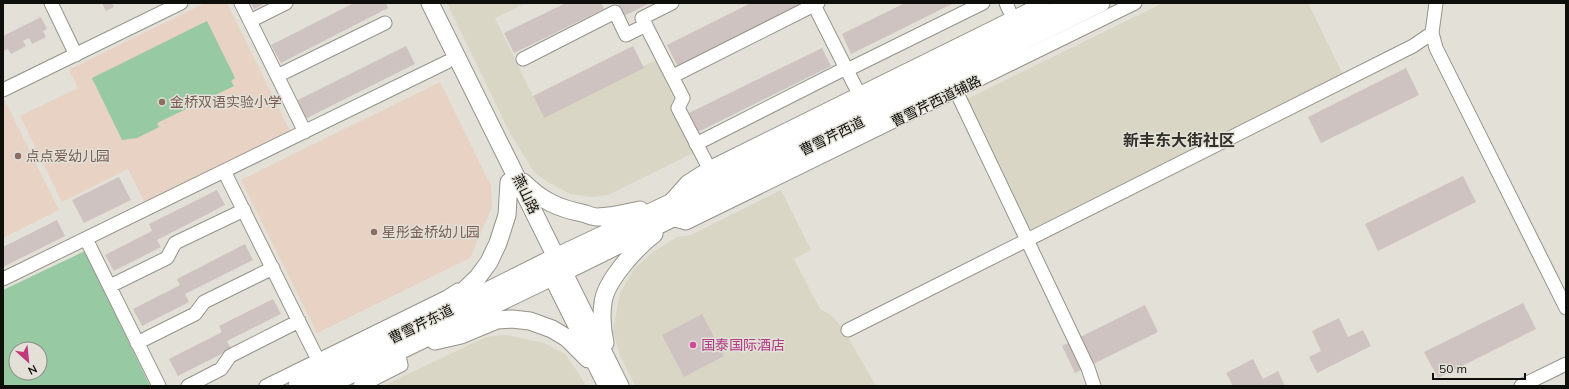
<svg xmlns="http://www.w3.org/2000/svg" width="1569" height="389" viewBox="0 0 1569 389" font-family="Mulish,'Noto Sans SC',sans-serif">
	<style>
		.built { fill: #d9d6c5 }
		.education { fill: #e7d2c4 }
		.green { fill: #97c9a3; fill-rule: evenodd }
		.building { fill: #cec3c1 }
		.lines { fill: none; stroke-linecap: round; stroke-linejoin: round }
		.minor-casing { stroke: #95938a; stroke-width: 15 }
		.major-casing { stroke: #95938a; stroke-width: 19 }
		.minor { stroke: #fff; stroke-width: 13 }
		.major { stroke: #fff; stroke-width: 17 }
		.education-dot { fill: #8d6e63; stroke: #e2e0d7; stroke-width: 1.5 }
		.hotel-dot { fill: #d1479c; stroke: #e2e0d7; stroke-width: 1.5 }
		.labels { text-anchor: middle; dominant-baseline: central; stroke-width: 3; stroke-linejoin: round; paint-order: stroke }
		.street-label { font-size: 14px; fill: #0e0e0b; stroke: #e2e0d7 }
		.education-label { font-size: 14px; fill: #785e54; stroke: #e2e0d7; text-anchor: start }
		.hotel-label { font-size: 14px; fill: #b23c85; stroke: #e2e0d7; text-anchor: start }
		.quarter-label { font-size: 16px; font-weight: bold; fill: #323029; stroke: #e2e0d7 }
	</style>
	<rect width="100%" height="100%" fill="#e2e0d7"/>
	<path class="built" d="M447,3H526L495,18L543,117L656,60L697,151L608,195L592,197L570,194L546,181L534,172L510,133Z
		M1163,3H1308L1346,81L1022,241L955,105Z
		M781,190L811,250L794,259L820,309L832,316L844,330L876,386H635L620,356L613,331L620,293L634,269L653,252L677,237L691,235Z
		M505,335L544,343L565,354L581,377L586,386H383L486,337Z"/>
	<path class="education" d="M205,3H227L290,131L145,203L128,169L62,202L20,116L78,88L69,70Z
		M440,82L491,186L492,207L470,258L317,333L241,180Z
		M5,101L59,210L3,238V102Z"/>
	<path class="green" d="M207,21L235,78L231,81L234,86L157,123L159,127L137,138L122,140L92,78Z
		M85,251L150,386H3V290ZM16,349H40V373H16Z"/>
	<path class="building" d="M102,3H112L114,7L106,11Z
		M251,3H266L254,9Z
		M354,3H386L388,8L281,63L271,45Z
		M566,3H601L604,9L514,53L504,33Z
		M618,3H650L624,16Z
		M751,3H798L801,10L678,67L667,45Z
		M905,3H954L851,54L842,34Z
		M41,17L47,29L43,31L46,37L32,44L29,38L23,41L26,46L11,54L8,49L3,51V36Z
		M406,46L415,64L303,120L294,102Z
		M633,46L644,68L544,118L533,96Z
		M822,48L831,66L698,132L689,113Z
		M1406,68L1419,95L1321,143L1308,117Z
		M1463,176L1476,202L1378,251L1365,224Z
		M119,177L131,200L84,223L72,200Z
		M217,190L225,205L157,240L161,247L114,271L105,255L152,231L149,224Z
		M57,220L65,236L3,267V247Z
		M245,244L253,260L185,294L189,302L142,326L133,309L180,285L177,279Z
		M273,299L281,314L227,341L231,349L178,376L169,359L222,332L219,326Z
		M1523,303L1536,329L1438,378L1424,352Z
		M1145,305L1158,332L1075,373L1062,346Z
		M702,314L724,356L684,377L662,335Z
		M1339,318L1348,337L1363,330L1371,346L1317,373L1309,357L1321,351L1312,331Z
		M1253,359L1263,379L1278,371L1285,386H1233L1226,373Z"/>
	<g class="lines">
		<g class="minor-casing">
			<path id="minor" d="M51,3L76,55
				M241,3L305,132
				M672,3L642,18L683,98L678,108L709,168
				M813,3L859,94L865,100
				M1006,3L1009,10
				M1436,3L1432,33L1436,48L1566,308
				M250,21L286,3
				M523,59L615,12L626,35L646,25
				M847,70L983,3
				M277,76L385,23
				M673,76L818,3
				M949,86L956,91L1088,368L1094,386
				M3,90L181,3
				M696,144L846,68
				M224,171L318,360
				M671,200L687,182L709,168L1043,3
				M671,219L686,223L1135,3
				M86,239L159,386
				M3,279L447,62
				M110,286L167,258L175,243L244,210
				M848,330L1413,46L1432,33
				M137,343L195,314L204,302L273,268
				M188,386L221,369L230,356L299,321
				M266,386L447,297L458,290
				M360,386L401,365L398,351
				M1521,386L1566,364"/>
		</g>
		<g class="major-casing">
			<path id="major" d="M430,3L620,386
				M523,182C541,200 557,208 582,213C587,214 592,217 597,217C611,217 626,213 640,210
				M547,266L607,386
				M449,305L478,277L489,262L498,243L507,215L509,182
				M435,341L461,335L497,320L512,319L530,321L552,329L567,338L588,359
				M605,343C602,329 601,316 603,303C605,281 637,247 654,234
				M297,386L545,262L668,204L1071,3
				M327,386L552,277L564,272L671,219L681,211L1101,3"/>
		</g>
		<use href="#minor" class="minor"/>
		<use href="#major" class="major"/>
	</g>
	<g class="education-dot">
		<circle cx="162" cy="102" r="4"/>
		<circle cx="18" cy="156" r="4"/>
		<circle cx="374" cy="232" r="4"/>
	</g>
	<circle class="hotel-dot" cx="693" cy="345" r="4"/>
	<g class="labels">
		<g class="street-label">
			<text transform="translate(936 101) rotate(-26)">曹雪芹西道辅路</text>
			<text transform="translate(832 136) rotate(-26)">曹雪芹西道</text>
			<text transform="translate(526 194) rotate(64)">燕山路</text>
			<text transform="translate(421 324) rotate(-26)">曹雪芹东道</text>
		</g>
		<g class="education-label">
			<text x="170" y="102">金桥双语实验小学</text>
			<text x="26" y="156">点点爱幼儿园</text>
			<text x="382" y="232">星彤金桥幼儿园</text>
		</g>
		<g class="hotel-label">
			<text x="701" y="345">国泰国际酒店</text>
		</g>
		<g class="quarter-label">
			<text x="1179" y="140">新丰东大街社区</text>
		</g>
	</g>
	<rect width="1569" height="389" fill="none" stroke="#0e0e0b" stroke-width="8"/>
	<g transform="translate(28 361) rotate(153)"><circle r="19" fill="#e2e0d7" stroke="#8d8c85"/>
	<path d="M0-3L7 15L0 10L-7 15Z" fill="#bf397b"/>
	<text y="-6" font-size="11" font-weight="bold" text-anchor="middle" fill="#0e0e0b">N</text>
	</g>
	<path d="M1433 373v6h92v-6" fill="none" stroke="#0e0e0b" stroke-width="2"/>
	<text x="1439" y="373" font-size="12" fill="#0e0e0b" stroke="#e2e0d7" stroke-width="3" paint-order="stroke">50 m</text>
</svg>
